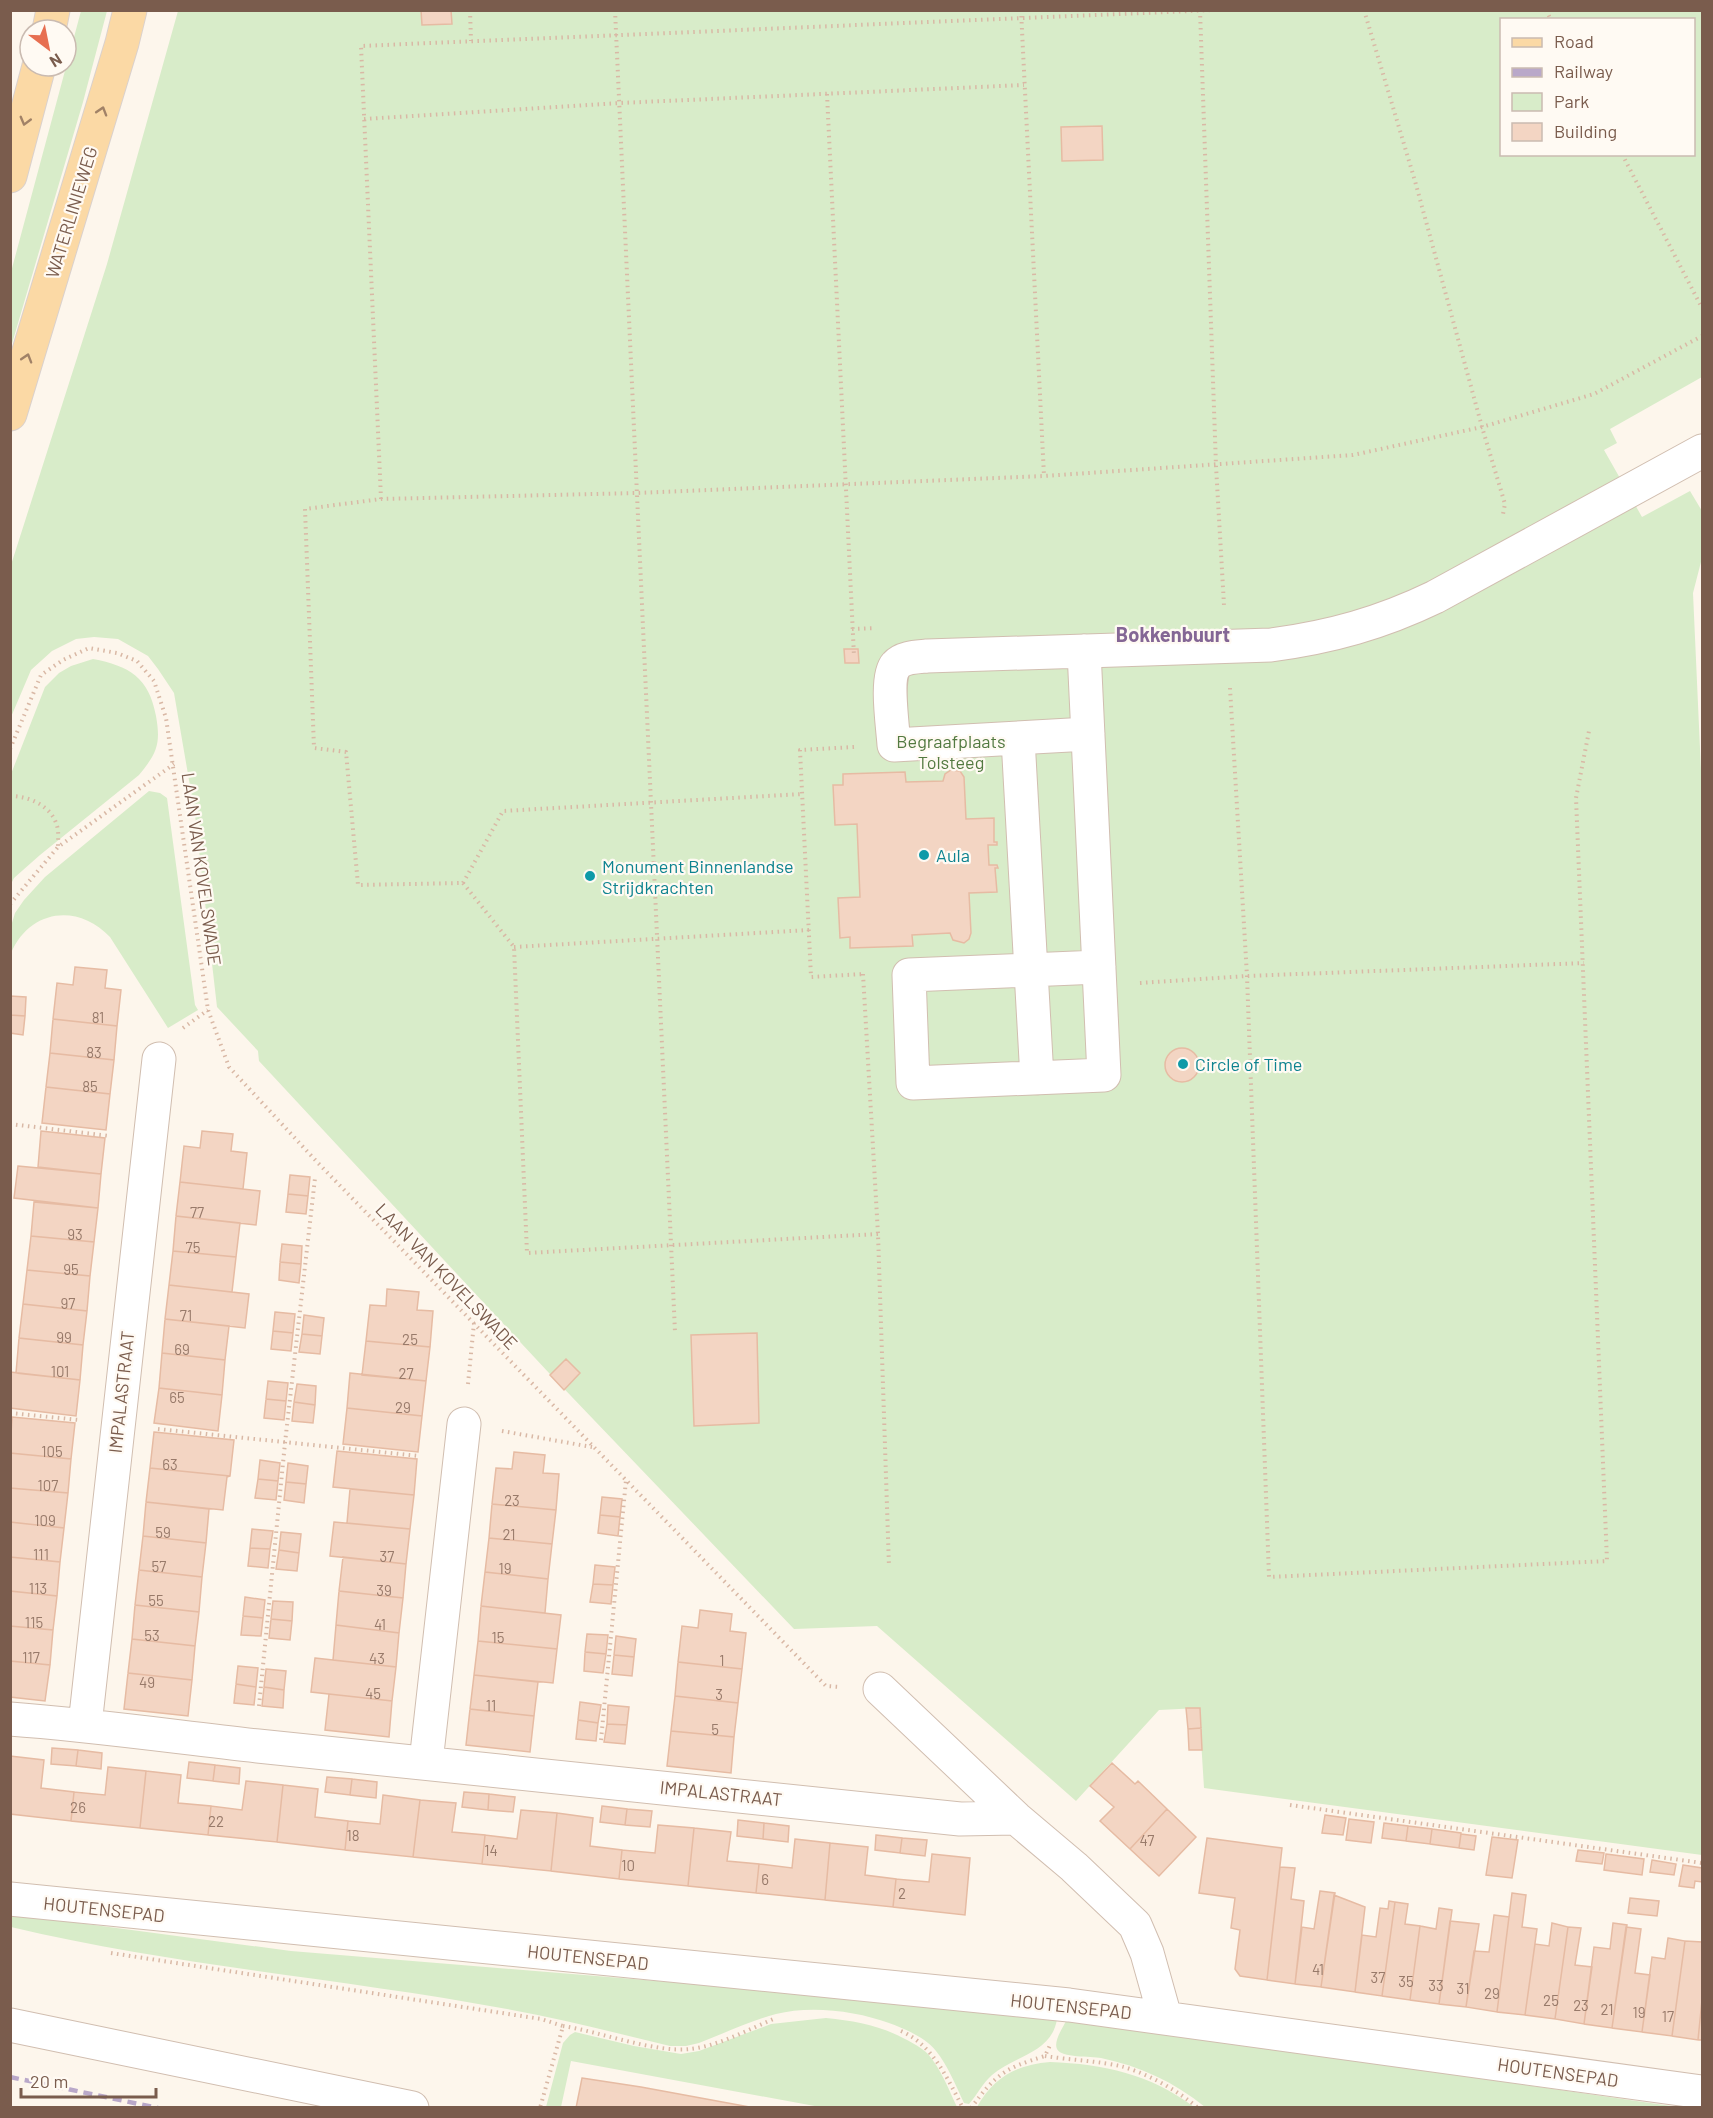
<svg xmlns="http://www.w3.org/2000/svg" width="1713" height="2118" viewBox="0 0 1713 2118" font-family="Barlow,sans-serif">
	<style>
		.green { fill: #d8ecc9; fill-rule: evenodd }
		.building { fill: #f3d5c3; stroke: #e6bba3; stroke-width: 1.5 }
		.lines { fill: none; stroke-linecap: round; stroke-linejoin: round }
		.minor-casing { stroke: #d1beb0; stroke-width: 35 }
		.major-casing { stroke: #dad1cd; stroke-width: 35 }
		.path { stroke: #d9b8a5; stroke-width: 4; stroke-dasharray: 1.5 4.5; stroke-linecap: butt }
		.minor { stroke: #fff; stroke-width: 33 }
		.major { stroke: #fbd9a5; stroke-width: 33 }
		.rail { stroke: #b9a8c9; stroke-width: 4.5; stroke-dasharray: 9 6; stroke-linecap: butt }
		.oneway { stroke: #a18267 }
		.culture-dot { fill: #0f9aa8; stroke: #fffaf3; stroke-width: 2 }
		.labels { text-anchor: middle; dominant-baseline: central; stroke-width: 4.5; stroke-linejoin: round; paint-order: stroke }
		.number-label { font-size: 15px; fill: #987a6a }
		.street-label { font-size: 18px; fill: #7a5c4d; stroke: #fffaf3 }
		.park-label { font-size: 18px; fill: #537a41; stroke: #fffaf3 }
		.culture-label { font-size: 18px; fill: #0d838f; stroke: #fffaf3; text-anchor: start }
		.neighbourhood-label { font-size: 20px; font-weight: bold; fill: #846695; stroke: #fffaf3 }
	</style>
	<rect width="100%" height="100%" fill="#fdf6ec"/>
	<path class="green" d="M81,11H107L83,102L11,347V272Z
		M178,11H1702V377L1610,429L1617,443L1604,450L1642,517L1690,491L1702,511V558L1693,593L1702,793V1855L1204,1788L1199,1708L1159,1710L1076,1801L877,1626L794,1629L549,1373L259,1061L258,1051L217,1007L195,815L174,693L158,669L148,656L118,639L94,637L76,639L52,651L31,670L11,717V565L107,264ZM1502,20H1694V154H1502Z
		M93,659C129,666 149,677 156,716C161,744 157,753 139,775L40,855L14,878L11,884V774L45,687L59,673L71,666Z
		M149,791L160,793L167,798L195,1005L198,1010L168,1028L110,937C78,903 30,909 11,953V926L15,913L24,900L45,877Z
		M11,1914L291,1951L805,1993L1057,2019C1052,2053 1014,2056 992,2075C982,2084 977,2095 969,2104L964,2103C956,2086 948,2066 936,2051C925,2037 905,2029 889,2023C857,2011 810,2005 776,2014C750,2021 725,2033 699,2043L686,2046H670C616,2033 562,2019 507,2009C342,1978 174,1966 11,1927Z
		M826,2018C855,2021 879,2025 905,2039C913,2043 922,2048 928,2054C941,2069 949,2090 957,2107H820L571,2061L561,2107H546L563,2043L570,2035L575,2032L634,2046L681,2054L699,2051L771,2024Z
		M1067,2019L1678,2107H1205C1174,2082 1140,2066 1101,2058C1091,2056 1061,2058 1057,2049C1053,2041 1064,2026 1067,2019Z
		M1050,2062C1104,2064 1150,2074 1194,2107H977C994,2077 1016,2065 1050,2062Z"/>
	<path class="building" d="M421,10H451L452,24L422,25Z
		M1102,126L1103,160L1062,161L1061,127Z
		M844,649H858L859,663H845Z
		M951,770L960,771L964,777L966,819L994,818V842H997V845H988L989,865H997L998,868H995L997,892L969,893L971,933L969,939L964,943L953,940L950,933L912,935L913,946L850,948V937L840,938L838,898L860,897L857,824L835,825L833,785H843V774L905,772L906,782L943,781L945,774Z
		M75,967L107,970L105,988L121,990L117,1026L53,1019L57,983L73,985Z
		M10,996L26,997L25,1016L10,1015Z
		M10,1015L25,1016L23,1035L10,1033Z
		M53,1019L117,1026L114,1060L50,1053Z
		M1165 1065a17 17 0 1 1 34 0a17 17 0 1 1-34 0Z
		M50,1053L114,1060L110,1094L46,1087Z
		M46,1087L110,1094L106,1130L42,1123Z
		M41,1131L105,1138L101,1174L38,1167Z
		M202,1131L233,1134L231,1151L247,1153L243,1189L180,1182L184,1146L200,1148Z
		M18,1166L101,1174L98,1208L14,1198Z
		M290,1175L310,1177L308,1196L288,1194Z
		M180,1182L260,1191L256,1225L176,1216Z
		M288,1194L308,1196L306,1214L286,1212Z
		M34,1202L98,1208L94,1242L31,1236Z
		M176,1216L240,1223L236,1257L173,1251Z
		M31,1236L94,1242L90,1276L27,1270Z
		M282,1244L302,1246L301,1264L280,1262Z
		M173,1251L236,1257L232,1292L169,1285Z
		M280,1262L301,1264L299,1283L279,1280Z
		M27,1270L90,1276L87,1311L23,1304Z
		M169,1285L249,1294L245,1328L165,1319Z
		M387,1289L419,1292L417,1310L433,1311L430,1347L366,1341L370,1305L386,1306Z
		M23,1304L87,1311L83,1345L19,1338Z
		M275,1312L295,1314L293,1333L273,1331Z
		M304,1315L324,1318L322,1336L302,1334Z
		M165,1319L229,1326L225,1360L162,1353Z
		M273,1331L293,1333L291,1351L271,1349Z
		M757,1333L759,1423L694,1426L691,1335Z
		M302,1334L322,1336L320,1354L299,1352Z
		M19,1338L83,1345L80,1380L16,1373Z
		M366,1341L430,1347L426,1381L362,1375Z
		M162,1353L225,1360L222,1395L159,1388Z
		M566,1359L580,1373L564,1390L550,1375Z
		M10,1372L80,1380L76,1416L10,1408Z
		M350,1373L426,1381L422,1416L347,1408Z
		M268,1381L288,1383L286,1401L266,1399Z
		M297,1384L316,1386L315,1405L294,1402Z
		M159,1388L222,1395L218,1431L154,1423Z
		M266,1399L286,1401L284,1420L264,1418Z
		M294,1402L315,1405L313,1423L292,1421Z
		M347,1408L422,1416L418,1452L343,1444Z
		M12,1417L75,1423L71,1459L10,1453Z
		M154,1432L234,1440L230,1476L150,1468Z
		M337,1451L417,1459L414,1495L333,1487Z
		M514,1452L545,1455L543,1473L559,1474L556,1510L492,1504L496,1468L512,1469Z
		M10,1453L71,1459L68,1493L10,1488Z
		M260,1460L280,1463L278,1481L258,1479Z
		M288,1463L308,1466L306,1484L286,1482Z
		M150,1468L230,1476L227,1477L223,1510L146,1502Z
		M258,1479L278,1481L276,1500L255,1498Z
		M286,1482L306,1484L304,1503L284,1500Z
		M10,1488L68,1493L64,1528L10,1522Z
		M350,1489L414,1495L410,1529L347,1523Z
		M602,1497L622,1499L620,1517L600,1515Z
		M146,1502L209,1509L206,1543L143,1536Z
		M492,1504L556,1510L552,1544L489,1538Z
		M600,1515L620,1517L618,1536L598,1533Z
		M10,1522L64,1528L60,1562L10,1557Z
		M334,1522L410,1529L406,1564L330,1556Z
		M252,1529L273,1531L270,1549L250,1548Z
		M281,1532L301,1534L299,1553L279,1550Z
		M143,1536L206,1543L202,1577L139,1570Z
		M489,1538L552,1544L548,1579L485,1572Z
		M250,1548L270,1549L268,1568L248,1566Z
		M279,1550L299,1553L297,1571L276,1569Z
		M10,1557L60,1562L57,1596L10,1591Z
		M343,1557L406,1564L403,1598L339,1591Z
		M595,1565L615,1567L613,1585L593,1584Z
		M139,1570L202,1577L199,1612L135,1605Z
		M485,1572L548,1579L545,1613L481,1606Z
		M593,1584L613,1585L611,1604L590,1602Z
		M10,1591L57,1596L53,1630L10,1626Z
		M339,1591L403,1598L399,1633L336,1625Z
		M245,1597L265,1600L263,1618L243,1616Z
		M273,1601L293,1602L292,1621L271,1619Z
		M135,1605L199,1612L195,1646L132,1639Z
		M481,1606L561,1615L557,1649L478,1641Z
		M700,1610L732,1614L730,1631L746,1633L742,1669L678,1662L682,1626L698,1628Z
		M243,1616L263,1618L261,1636L241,1635Z
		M271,1619L292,1621L290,1640L269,1638Z
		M336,1625L399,1633L396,1667L333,1660Z
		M10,1626L53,1630L50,1665L10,1661Z
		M587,1634L608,1635L606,1654L585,1652Z
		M616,1636L636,1639L634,1657L614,1655Z
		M132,1639L195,1646L192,1680L128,1673Z
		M478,1641L557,1649L553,1683L474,1675Z
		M585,1652L606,1654L603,1673L584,1671Z
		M614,1655L634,1657L632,1676L612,1674Z
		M315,1658L396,1667L392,1701L311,1692Z
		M10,1661L50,1665L45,1701L10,1697Z
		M678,1662L742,1669L738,1703L675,1696Z
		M238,1666L258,1668L256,1687L236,1684Z
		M266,1669L286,1671L284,1690L264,1687Z
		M128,1673L192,1680L188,1716L124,1709Z
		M474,1675L538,1682L534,1716L470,1709Z
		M236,1684L256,1687L254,1705L234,1703Z
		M264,1687L284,1690L283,1708L262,1706Z
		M329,1694L392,1701L389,1737L325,1730Z
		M675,1696L738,1703L734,1737L671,1731Z
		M580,1702L601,1705L598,1723L578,1720Z
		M608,1705L629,1707L627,1725L607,1724Z
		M1186,1708H1200L1201,1728L1188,1729Z
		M470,1709L534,1716L530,1752L466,1745Z
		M578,1720L598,1723L596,1741L576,1739Z
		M607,1724L627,1725L625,1744L604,1742Z
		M1201,1728L1202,1750H1189L1188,1729Z
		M671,1731L734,1737L731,1773L667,1766Z
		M52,1748L78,1750L76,1766L51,1764Z
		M78,1750L102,1753L101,1769L76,1766Z
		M10,1756L44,1760L41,1788L74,1792L71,1821L10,1814Z
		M189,1762L215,1765L213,1781L187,1778Z
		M1112,1763L1135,1784L1138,1781L1167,1809L1130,1849L1100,1821L1114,1807L1090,1786Z
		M215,1765L240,1768L239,1784L213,1781Z
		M108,1767L146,1771L140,1828L71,1821L74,1792L105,1795Z
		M146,1771L181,1775L178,1803L211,1806L208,1835L140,1828Z
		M327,1777L352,1779L350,1795L325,1792Z
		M352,1779L377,1782L376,1798L350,1795Z
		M246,1781L283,1785L277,1842L208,1835L211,1806L242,1810Z
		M283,1785L318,1789L315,1817L348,1821L345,1850L277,1842Z
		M464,1792L489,1794L488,1810L462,1807Z
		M489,1794L515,1797L513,1812L488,1810Z
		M383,1795L420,1800L413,1857L345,1850L348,1821L380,1824Z
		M420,1800L456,1803L452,1832L485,1835L482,1864L413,1857Z
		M602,1806L627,1809L625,1825L600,1822Z
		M627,1809L652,1811L650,1827L625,1825Z
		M1167,1809L1196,1837L1159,1876L1130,1849Z
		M521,1810L557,1813L551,1871L482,1864L485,1835L517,1839Z
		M557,1813L593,1818L590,1846L622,1850L619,1879L551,1871Z
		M1325,1815L1346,1818L1343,1835L1322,1833Z
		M1349,1819L1374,1822L1371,1843L1346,1840Z
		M738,1820L764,1823L763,1839L737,1836Z
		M764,1823L789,1826L788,1842L763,1839Z
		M1384,1823L1408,1826L1406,1841L1382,1838Z
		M658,1825L694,1828L688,1886L619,1879L622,1850L655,1853Z
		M1408,1826L1432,1829L1430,1844L1406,1841Z
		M694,1828L731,1832L727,1861L759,1864L756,1893L688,1886Z
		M1432,1829L1461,1833L1459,1848L1430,1844Z
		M1461,1834L1476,1836L1474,1850L1459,1848Z
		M876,1835L902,1838L900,1853L875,1850Z
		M1492,1837L1518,1840L1512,1878L1486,1875Z
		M902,1838L927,1840L925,1856L900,1853Z
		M1207,1838L1282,1848L1267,1980L1240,1976L1235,1969L1240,1930L1231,1928L1235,1898L1199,1893Z
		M795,1839L830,1843L825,1900L756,1893L759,1864L792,1868Z
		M830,1843L868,1847L865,1875L896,1879L893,1907L825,1900Z
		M1578,1850L1604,1853L1602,1864L1576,1861Z
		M932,1854L970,1858L965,1915L893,1907L896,1879L929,1882Z
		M1606,1854L1644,1859L1642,1875L1604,1870Z
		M1652,1860L1676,1864L1674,1875L1650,1872Z
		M1683,1865L1702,1868V1882L1695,1881L1694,1888L1679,1886Z
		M1280,1867L1295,1868L1291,1899L1304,1901L1295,1984L1267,1980Z
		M1320,1891L1335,1893L1321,1987L1295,1984L1302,1927L1314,1929Z
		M1512,1893L1526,1895L1522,1927L1537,1929L1525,2015L1497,2012Z
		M1334,1895L1365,1907L1355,1992L1321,1987Z
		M1630,1898L1659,1901L1657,1916L1628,1913Z
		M1389,1901L1395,1902L1382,1996L1355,1992L1362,1935L1376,1937L1380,1908L1388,1909Z
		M1395,1902L1408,1904L1405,1924L1420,1926L1410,2000L1382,1996Z
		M1439,1908L1452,1910L1439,2004L1410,2000L1420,1926L1436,1929Z
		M1494,1915L1509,1917L1497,2012L1466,2007L1474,1951L1489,1952Z
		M1450,1921L1479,1924L1466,2007L1439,2004Z
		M1552,1923L1568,1927L1555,2019L1525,2015L1535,1944L1549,1946Z
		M1613,1923L1627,1925L1612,2028L1584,2024L1594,1947L1610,1949Z
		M1568,1927L1581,1928L1575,1965L1592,1967L1584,2024L1555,2019Z
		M1626,1927L1641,1929L1635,1973L1650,1975L1642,2032L1612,2028Z
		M1668,1938L1685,1941L1672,2036L1642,2032L1652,1957L1665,1959Z
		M1685,1941L1702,1942V2000L1698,2040L1672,2036Z
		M1702,2000V2040H1698Z
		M582,2078L641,2087L755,2108H576Z"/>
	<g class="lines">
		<g class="minor-casing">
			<path id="minor" d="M1084,651L1104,1075L913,1083L909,975L1099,967
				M1088,734L894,745C893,728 885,677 896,665C903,657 918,657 927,656L1271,645C1331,637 1381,623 1435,597L1702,451
				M1018,739L1037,1078
				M880,1689L1016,1818L1074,1867L1135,1925L1147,1953L1165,2017
				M10,1719C93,1725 176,1737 258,1746C492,1769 726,1793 960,1819L1016,1818
				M85,1725L159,1059
				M426,1762L464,1424
				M10,1899L1069,2005L1702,2092
				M10,2025L412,2108"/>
		</g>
		<g class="major-casing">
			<path id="major" d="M49,30L53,10
				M10,176L39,66
				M10,414L122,43L130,10"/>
		</g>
		<path class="path" d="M470,10L471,41
			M615,10L675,1332
			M1021,10L1044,476
			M1200,10L1216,466L1224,605
			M1364,10L1415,181L1482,427L1505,504L1503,514
			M1546,10L1551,20
			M827,94L854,656
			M364,119L620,103L1024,85
			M1622,154L1702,308
			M381,499L361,46L1213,10
			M852,629L876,628
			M1230,688L1247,976L1269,1577L1607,1561L1576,798L1589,731
			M854,747L800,750L811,977L864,974
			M10,749L41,675L63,660L89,648L117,653L137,661L154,681L166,718L208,1010L229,1067L318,1163L826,1686L841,1687
			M10,796C29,796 52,806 57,826C59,832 58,840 58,846
			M463,883L503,811L802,794
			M10,904L58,847L174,764
			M514,947L809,930
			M863,974L878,1234L889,1567
			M1140,983L1247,976L1584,963
			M183,1028L208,1010
			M10,1124L110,1136
			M878,1234L527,1253L514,947L463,883L358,885L346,752L314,748L305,509L381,499L637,493L1044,476L1353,455L1482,427L1594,394L1702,336
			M468,1384L474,1323
			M10,1413L79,1420
			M158,1429L419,1456
			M502,1431L592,1447
			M259,1706L285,1443L315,1178
			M601,1740L626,1480
			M1290,1805L1702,1863
			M111,1953L541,2019L563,2026L540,2108
			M563,2026C601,2032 655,2053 690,2049C719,2046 749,2029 776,2018
			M901,2031C933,2045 947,2078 963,2108
			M1045,2056C1069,2060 1101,2061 1124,2067C1150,2075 1177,2090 1198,2108
			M971,2108C996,2074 1005,2068 1045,2056L1051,2043"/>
		<use href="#minor" class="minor"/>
		<use href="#major" class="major"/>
		<path class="rail" d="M10,2077L158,2108"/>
	</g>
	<defs><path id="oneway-chevron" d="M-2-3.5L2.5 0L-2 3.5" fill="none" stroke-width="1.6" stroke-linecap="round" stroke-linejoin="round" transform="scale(1.5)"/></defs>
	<g class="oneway">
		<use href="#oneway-chevron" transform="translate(102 111) rotate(-73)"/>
		<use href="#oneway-chevron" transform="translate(25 121) rotate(105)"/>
		<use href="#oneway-chevron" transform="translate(27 358) rotate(-73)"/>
	</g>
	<g class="culture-dot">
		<circle cx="924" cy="855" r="6"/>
		<circle cx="590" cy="876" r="6"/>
		<circle cx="1183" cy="1064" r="6"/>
	</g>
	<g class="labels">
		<g class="number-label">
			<text x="98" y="1017">81</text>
			<text x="94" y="1052">83</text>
			<text x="90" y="1086">85</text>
			<text x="197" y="1212">77</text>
			<text x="75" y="1234">93</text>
			<text x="193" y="1247">75</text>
			<text x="71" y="1269">95</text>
			<text x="68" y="1303">97</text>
			<text x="186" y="1315">71</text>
			<text x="64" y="1337">99</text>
			<text x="410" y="1339">25</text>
			<text x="182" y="1349">69</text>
			<text x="60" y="1371">101</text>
			<text x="406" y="1373">27</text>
			<text x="177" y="1397">65</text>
			<text x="403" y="1407">29</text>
			<text x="52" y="1451">105</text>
			<text x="170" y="1464">63</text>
			<text x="48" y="1485">107</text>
			<text x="512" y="1500">23</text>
			<text x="45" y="1520">109</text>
			<text x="163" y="1532">59</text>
			<text x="509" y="1534">21</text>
			<text x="41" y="1554">111</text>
			<text x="387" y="1556">37</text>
			<text x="159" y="1566">57</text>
			<text x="505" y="1568">19</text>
			<text x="38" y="1588">113</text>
			<text x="384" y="1590">39</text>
			<text x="156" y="1600">55</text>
			<text x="34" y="1622">115</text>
			<text x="380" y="1624">41</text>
			<text x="152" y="1635">53</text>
			<text x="498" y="1637">15</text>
			<text x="31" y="1657">117</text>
			<text x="377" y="1658">43</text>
			<text x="722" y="1660">1</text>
			<text x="147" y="1682">49</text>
			<text x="373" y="1693">45</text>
			<text x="719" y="1694">3</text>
			<text x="491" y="1705">11</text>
			<text x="715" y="1729">5</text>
			<text x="78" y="1807">26</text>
			<text x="216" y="1821">22</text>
			<text x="353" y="1835">18</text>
			<text x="1147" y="1840">47</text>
			<text x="491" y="1850">14</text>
			<text x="628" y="1865">10</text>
			<text x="765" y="1879">6</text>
			<text x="902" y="1893">2</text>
			<text x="1318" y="1969">41</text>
			<text x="1378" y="1977">37</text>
			<text x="1406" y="1981">35</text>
			<text x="1436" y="1985">33</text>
			<text x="1463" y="1988">31</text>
			<text x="1492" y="1993">29</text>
			<text x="1551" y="2000">25</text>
			<text x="1581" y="2005">23</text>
			<text x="1607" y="2009">21</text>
			<text x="1639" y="2012">19</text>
			<text x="1668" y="2016">17</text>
		</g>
		<g class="street-label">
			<text transform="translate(71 212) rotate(-73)">WATERLINIEWEG</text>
			<text transform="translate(202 869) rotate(82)">LAAN VAN KOVELSWADE</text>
			<text transform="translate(447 1276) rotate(46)">LAAN VAN KOVELSWADE</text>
			<text transform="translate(121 1392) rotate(-84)">IMPALASTRAAT</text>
			<text transform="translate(721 1793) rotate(6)">IMPALASTRAAT</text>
			<text transform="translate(104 1909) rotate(6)">HOUTENSEPAD</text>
			<text transform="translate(588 1957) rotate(6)">HOUTENSEPAD</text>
			<text transform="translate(1071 2006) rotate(6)">HOUTENSEPAD</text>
			<text transform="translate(1558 2072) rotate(8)">HOUTENSEPAD</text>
		</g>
		<g class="park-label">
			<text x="951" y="741">Begraafplaats<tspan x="951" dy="21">Tolsteeg</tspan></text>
		</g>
		<g class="culture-label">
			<text x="936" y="855">Aula</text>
			<text x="602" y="866">Monument Binnenlandse<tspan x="602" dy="21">Strijdkrachten</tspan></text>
			<text x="1195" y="1064">Circle of Time</text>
		</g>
		<g class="neighbourhood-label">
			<text x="1173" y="634">Bokkenbuurt</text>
		</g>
	</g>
	<rect width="1713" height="2118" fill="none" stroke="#7a5c4d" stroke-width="24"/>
	<rect x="1500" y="18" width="195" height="138" fill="#fffaf3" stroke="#cabbb1" stroke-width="1.5"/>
	<rect x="1512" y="38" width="30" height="9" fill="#fbd9a5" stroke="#cabbb1" stroke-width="1.5"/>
	<text x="1554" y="48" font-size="18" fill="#7a5c4d">Road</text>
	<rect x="1512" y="68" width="30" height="9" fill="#b9a8c9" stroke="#cabbb1" stroke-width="1.5"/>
	<text x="1554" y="78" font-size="18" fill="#7a5c4d">Railway</text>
	<rect x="1512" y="93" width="30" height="18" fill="#d8ecc9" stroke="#cabbb1" stroke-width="1.5"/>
	<text x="1554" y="108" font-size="18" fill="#7a5c4d">Park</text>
	<rect x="1512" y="123" width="30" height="18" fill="#f3d5c3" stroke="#cabbb1" stroke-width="1.5"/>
	<text x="1554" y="138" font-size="18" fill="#7a5c4d">Building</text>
	<g transform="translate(48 48) rotate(148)"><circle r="28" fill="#fffaf3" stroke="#cabbb1" stroke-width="1.5"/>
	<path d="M0-4.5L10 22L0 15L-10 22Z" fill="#e76f51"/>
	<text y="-9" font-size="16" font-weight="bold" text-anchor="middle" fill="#7a5c4d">N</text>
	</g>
	<path d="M21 2088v9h135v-9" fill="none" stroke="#7a5c4d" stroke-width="3"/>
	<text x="30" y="2088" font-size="18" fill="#7a5c4d" stroke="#fffaf3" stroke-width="4.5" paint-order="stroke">20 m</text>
</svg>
